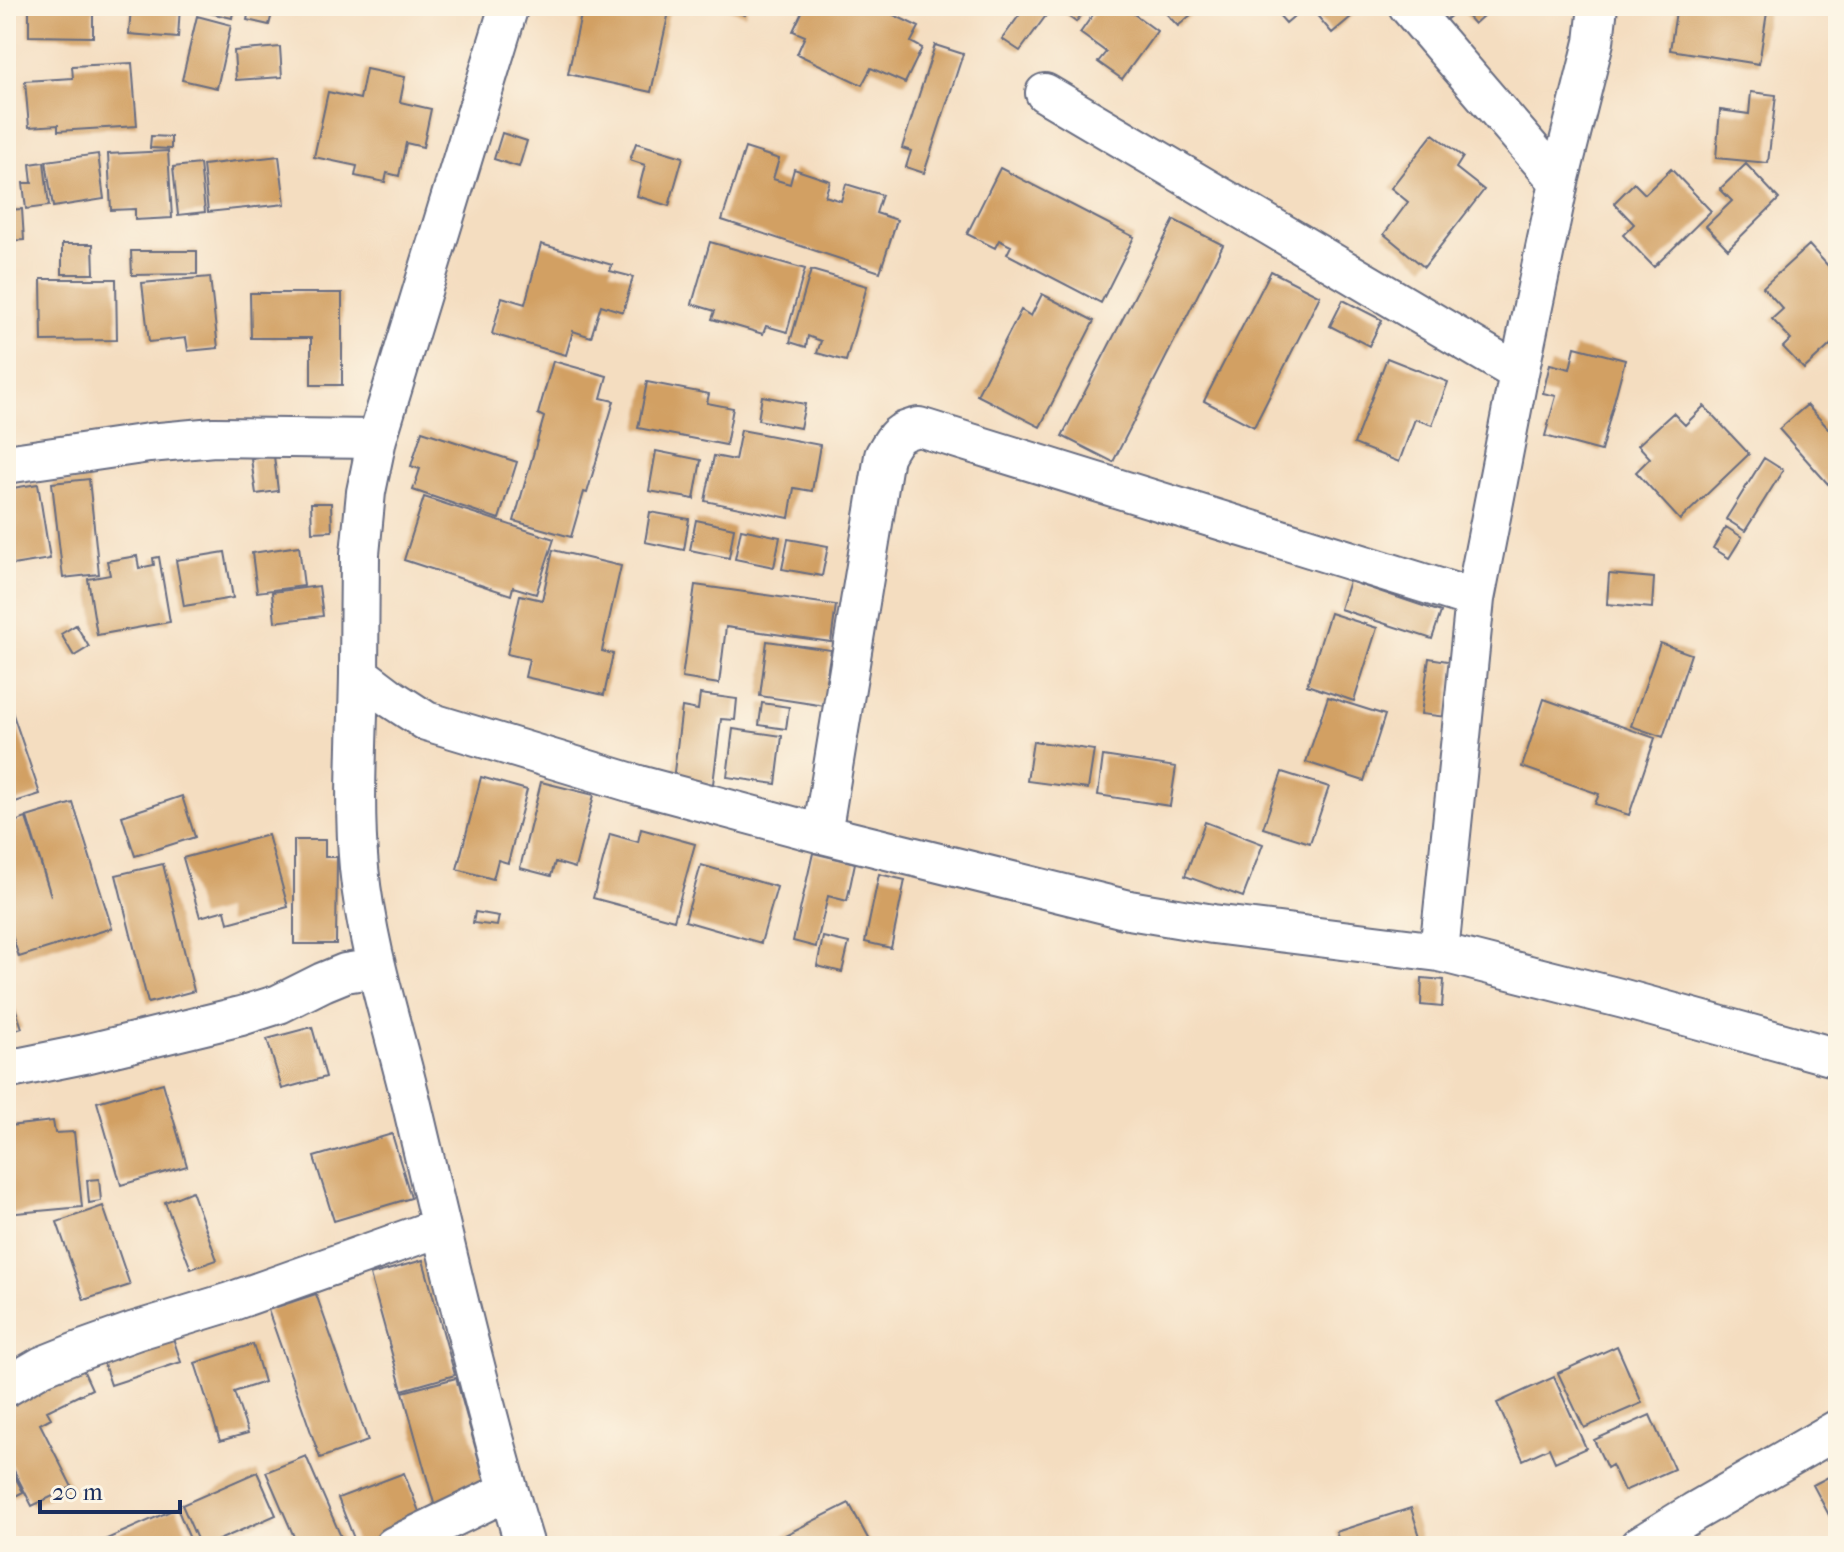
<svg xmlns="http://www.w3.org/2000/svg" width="1844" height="1552" viewBox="0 0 1844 1552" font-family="'IM FELL French Canon',serif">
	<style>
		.building { fill: #d2a064 }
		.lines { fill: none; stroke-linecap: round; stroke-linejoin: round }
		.minor-casing { stroke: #676c80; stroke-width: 42 }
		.minor { stroke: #fff; stroke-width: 38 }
	</style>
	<rect width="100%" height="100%" fill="#fcf5e5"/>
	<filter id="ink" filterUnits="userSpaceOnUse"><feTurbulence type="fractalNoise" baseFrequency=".0125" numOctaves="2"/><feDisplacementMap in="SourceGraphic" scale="16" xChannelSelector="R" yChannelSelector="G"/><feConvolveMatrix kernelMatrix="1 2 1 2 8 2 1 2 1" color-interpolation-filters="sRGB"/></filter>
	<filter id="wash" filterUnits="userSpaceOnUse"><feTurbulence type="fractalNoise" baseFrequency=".006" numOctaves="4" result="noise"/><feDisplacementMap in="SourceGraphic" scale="32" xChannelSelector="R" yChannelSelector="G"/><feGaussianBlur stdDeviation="1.8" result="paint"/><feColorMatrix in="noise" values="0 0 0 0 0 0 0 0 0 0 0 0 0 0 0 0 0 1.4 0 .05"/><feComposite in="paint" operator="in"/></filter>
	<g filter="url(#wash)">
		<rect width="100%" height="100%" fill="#f4ddc0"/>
		<g id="blocks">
			<path class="building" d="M29,6H93V37L29,36Z
				M131,6H180L178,38L129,34Z
				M198,6H234L232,18L197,10Z
				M250,6H274L269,25L247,20Z
				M583,6H641L669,12L651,92L568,74Z
				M720,6H748L745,15Z
				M805,6H875L919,27L911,42L922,48L905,83L871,68L862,85L797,54L805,36L793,31Z
				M1026,6H1053L1020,51L1002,39Z
				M1054,6H1087L1076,22Z
				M1099,6H1123L1157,31L1122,79L1098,62L1106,52L1080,33Z
				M1159,6H1201L1178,26Z
				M1271,6H1306L1286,23Z
				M1323,6H1353L1358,11L1332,33L1315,13Z
				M1425,6H1494L1474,24L1460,8L1441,24Z
				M1677,6H1768L1759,64L1670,50Z
				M197,16L231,25L217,88L182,80Z
				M935,45L963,54L924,173L906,167L911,151L902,148Z
				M280,47L282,77L236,80L234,51Z
				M132,63L137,126L58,131V125L29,127L25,81L73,78L72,66Z
				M366,69L405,77L400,102L431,109L423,147L406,143L399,176L387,173L385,182L355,176L357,166L314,157L328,92L360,99Z
				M1751,92L1776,95L1768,163L1716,158L1720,110L1749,114Z
				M11,93L14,135H6V94Z
				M502,133L527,141L519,167L494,159Z
				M1433,134L1463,157L1456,168L1484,190L1424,267L1384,234L1408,202L1391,188Z
				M151,136L171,137V149L150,148Z
				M636,143L683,157L669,206L637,196L645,165L630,160Z
				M745,148L779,159L773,179L790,184L794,169L830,181L825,196L841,201L846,184L882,195L876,213L897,220L880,272L722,220Z
				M168,151L172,218L135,220V209L111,210L108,154Z
				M98,154L104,199L53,207L46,161Z
				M279,156L285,204L208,212L203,165Z
				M44,162L49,206L26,209L23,183H32L30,164Z
				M200,164L205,212L178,215L173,167Z
				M1746,164L1779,199L1728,249L1706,226L1732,201L1720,189Z
				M1000,168L1134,237L1101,303L1007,254L1011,246L999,240L995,248L967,234Z
				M1671,169L1711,211L1654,267L1623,235L1634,224L1614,203L1634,183L1645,194Z
				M22,209L24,240L6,241V210Z
				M1174,220L1223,245L1113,462L1062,436Z
				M710,242L805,269L787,332L766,326L763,334L712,319L715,311L692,304Z
				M62,244H93L94,274H62Z
				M541,244L612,265L610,271L633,277L623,312L601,305L591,337L573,331L566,355L492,334L502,297L525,304Z
				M1809,245L1830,268L1838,260V338L1804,369L1783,347L1791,339L1772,319L1783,309L1763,287Z
				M131,251H197V274L132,275Z
				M811,270L867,286L846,361L817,353L821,341L808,336L806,347L790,342Z
				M1271,271L1320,296L1254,427L1204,401Z
				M210,277L218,348L188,351L186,338L149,342L142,283Z
				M41,279H116L117,340L42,341Z
				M250,293H342V385H311V338H251Z
				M1042,294L1094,321L1040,427L977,395L1021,310L1031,316Z
				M1343,300L1382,320L1369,346L1330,326Z
				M1575,347L1625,360L1601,451L1545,436L1556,396L1543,393L1550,364L1570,369Z
				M1387,358L1448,382L1432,425L1415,419L1399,462L1354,444Z
				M553,361L607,376L601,398L614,401L587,493L584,492L571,537L514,521L544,417L538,414Z
				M647,382L709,394L707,403L733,408L726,445L638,428Z
				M762,396L805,404L800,428L758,420Z
				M1807,405L1838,439V475L1828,484L1779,429Z
				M1704,406L1749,454L1680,520L1636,472L1650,458L1638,445L1673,413L1685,425Z
				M741,430L820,445L812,491L794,488L789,518L705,501L714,456L735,460Z
				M422,431L517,462L499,519L413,490L420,469L411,466Z
				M656,451L701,460L694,499L649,491Z
				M274,456L278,491L256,494L251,459Z
				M1764,458L1783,470L1745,531L1726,519Z
				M89,479L99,574L63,578L52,483Z
				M38,484L50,559L6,566V489Z
				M424,497L554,539L536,594L513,587L511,595L404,560Z
				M311,503H331L332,531L312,532Z
				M650,512L689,519L684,550L645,542Z
				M696,520L734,528L729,558L690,550Z
				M1726,527L1742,537L1729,558L1713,548Z
				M741,529L780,537L774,567L735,559Z
				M788,539L828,546L822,576L782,569Z
				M299,546L304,586L257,592L252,553Z
				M553,550L621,566L602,651L613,654L604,695L525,677L529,659L507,654L520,595L542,600Z
				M225,552L233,598L184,606L176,560Z
				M137,556L139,568L154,565L153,558L159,557L170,622L97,635L88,579L110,575L107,561Z
				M1609,574L1654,578L1652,608L1607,604Z
				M1349,581L1441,612L1432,639L1340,609Z
				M695,585L836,605L831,642L726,627L719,684L682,678Z
				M319,586L323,616L275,622L272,592Z
				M1330,613L1377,628L1354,701L1307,685Z
				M76,625L89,647L74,656L61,634Z
				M767,641L831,650L826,680L836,681L832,707L760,696Z
				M1660,643L1691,654L1663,737L1631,726Z
				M1429,658L1454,662L1446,717L1421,714Z
				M6,694L40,794L6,805Z
				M700,694L737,699L735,720L721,719L713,784L673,780L682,707L698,710Z
				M1328,697L1385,715L1364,781L1306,762Z
				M1544,699L1655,738L1629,815L1595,804L1599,794L1522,767Z
				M762,703L789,707L786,729L759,725Z
				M733,729L782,736L776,784L727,777Z
				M1033,741L1094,750L1088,789L1027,781Z
				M1103,756L1176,767L1170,806L1098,795Z
				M1282,772L1329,787L1310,843L1263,828Z
				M481,777L527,790L508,863L498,860L493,879L457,869Z
				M541,782L594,795L575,868L555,862L551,876L520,868Z
				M182,796L195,837L135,856L122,816Z
				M73,803L112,928L19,957L6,917V825L26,818L51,896L27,817Z
				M1205,822L1263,844L1243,897L1185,876Z
				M641,829L695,844L674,920L593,898L610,834L638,842Z
				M268,835L288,907L228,923L225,910L200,917L183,858Z
				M294,840H325V857H337L336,944H294Z
				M813,853L855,863L847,901L828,896L816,947L793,941Z
				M163,864L194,991L148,1003L116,875Z
				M701,865L777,887L761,943L685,921Z
				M879,874L905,880L891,948L865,942Z
				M475,912L499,916L497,926L473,923Z
				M823,937L849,943L842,972L817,966Z
				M1422,978L1444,980L1442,1007L1421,1005Z
				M6,981L22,1028L6,1033Z
				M312,1027L326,1077L282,1089L267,1039Z
				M163,1083L187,1166L121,1185L97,1102Z
				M53,1121L55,1133L74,1132L82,1207L6,1214V1137H10L9,1126Z
				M392,1134L411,1198L334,1221L314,1157Z
				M99,1179L101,1201L89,1203L87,1180Z
				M192,1191L217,1260L191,1269L165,1202Z
				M103,1206L130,1285L84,1300L57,1222Z
				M423,1260L455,1375L402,1390L370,1275Z
				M316,1294L368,1441L320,1458L268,1310Z
				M172,1335L181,1362L111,1385L102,1358Z
				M253,1344L264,1382L234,1392L248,1433L220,1441L195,1363Z
				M1617,1346L1642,1403L1584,1428L1558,1373Z
				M80,1363L92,1389L47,1411L51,1418L40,1424L72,1487L32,1506L6,1455V1400Z
				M1554,1377L1586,1448L1555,1462L1549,1448L1523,1460L1497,1403Z
				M456,1378L488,1493L435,1507L403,1392Z
				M1650,1415L1674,1469L1624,1491L1612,1465L1607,1468L1594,1440Z
				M306,1456L345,1546H298L266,1472Z
				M6,1460L23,1492L6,1501Z
				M257,1472L276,1515L205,1546H200L182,1505Z
				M1838,1472V1532L1813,1485Z
				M404,1473L423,1522L357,1546L338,1498Z
				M849,1503L872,1546H787L783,1536Z
				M177,1508L193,1546H91Z
				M1411,1508L1423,1546H1341L1336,1532Z"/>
		</g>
	</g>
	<g filter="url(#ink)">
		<use href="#blocks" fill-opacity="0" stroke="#676c80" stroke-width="2"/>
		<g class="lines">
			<g class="minor-casing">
				<path id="minor" d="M509,6L377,439L366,492L360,554L359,674L392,699L426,721L639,785L822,834L1129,910L1213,924L1439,952L1624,999L1838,1058
					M1408,6L1559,182
					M1045,93L1519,373
					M6,464L149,443L214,437L377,439
					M359,674C358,738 353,804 359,868C367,949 393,1026 412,1105C447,1253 481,1401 525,1546
					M822,834L884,456C894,438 897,431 919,427L1475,599
					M1439,952L1475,599L1519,373L1559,182L1594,42L1598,6
					M6,1070L85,1054L241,1016L279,1004L323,982L345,973L376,968
					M6,1387L42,1366L82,1350L135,1331L230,1302L441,1227
					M394,1546L508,1491
					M1639,1546L1694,1512L1838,1429"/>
			</g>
			<use href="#minor" class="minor"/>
		</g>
	</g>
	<rect width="1844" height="1552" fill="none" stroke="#fcf5e5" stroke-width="32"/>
	<path d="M40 1500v12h140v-12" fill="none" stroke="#1b2f5e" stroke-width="4"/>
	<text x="52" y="1500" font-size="24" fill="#1b2f5e" stroke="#fcf5e5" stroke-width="6" paint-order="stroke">20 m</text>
</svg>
